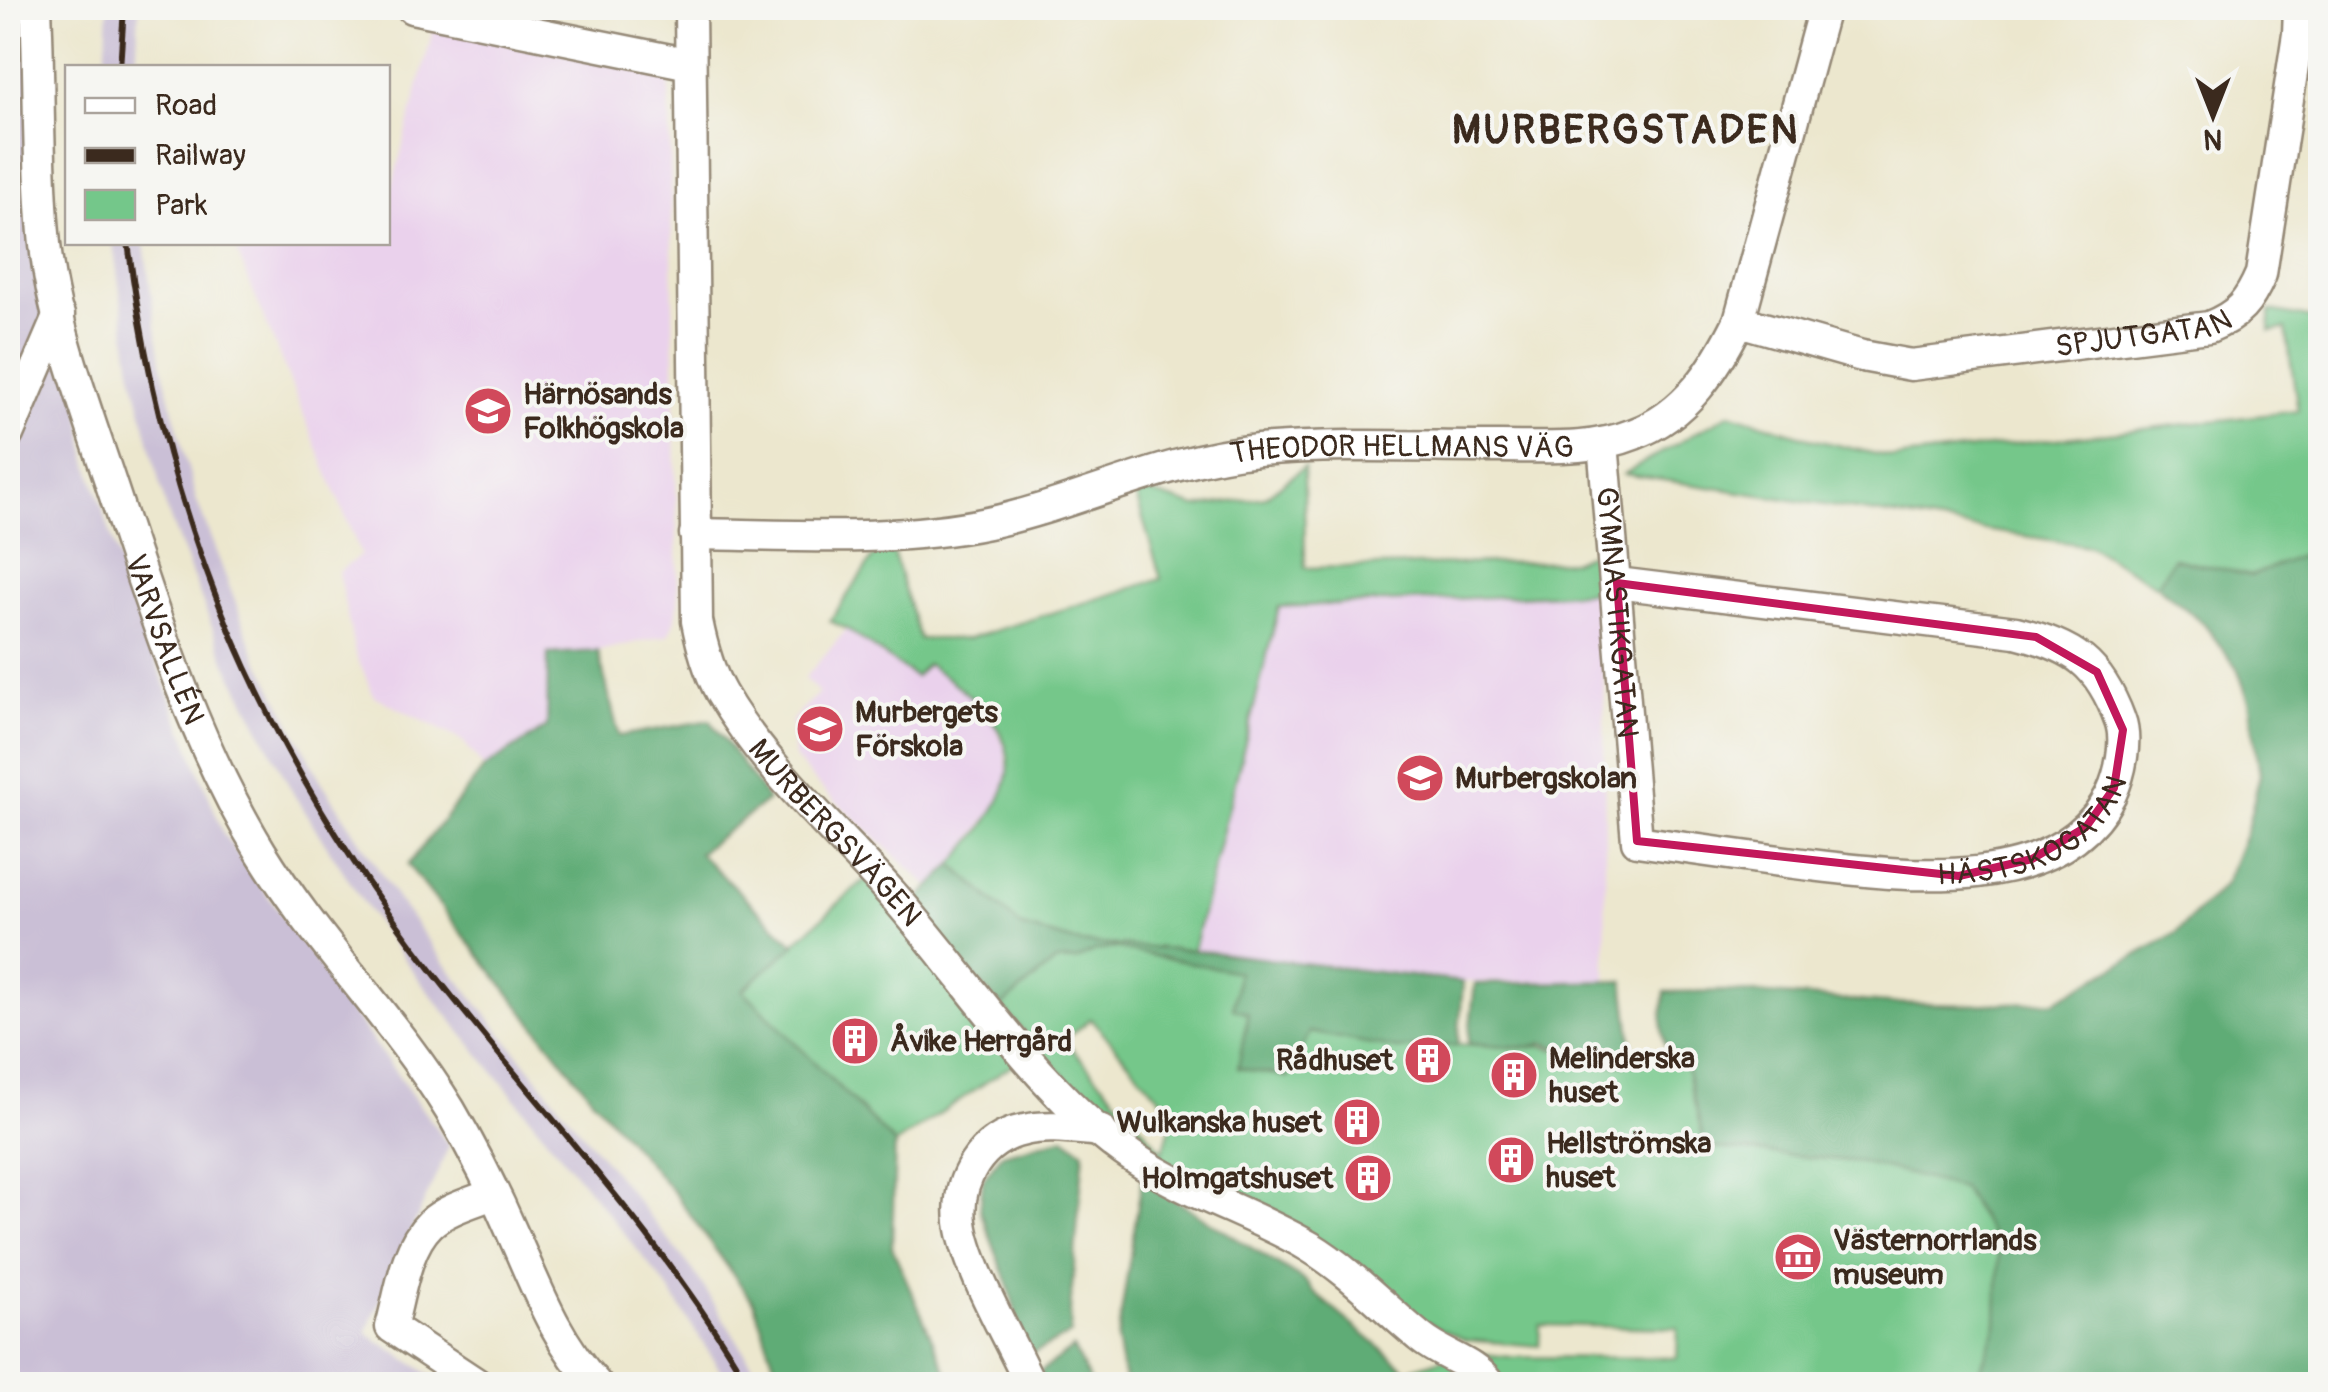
<svg xmlns="http://www.w3.org/2000/svg" width="2328" height="1392" viewBox="0 0 2328 1392" font-family="Pangolin,sans-serif">
	<style>
		.built { fill: #ead1ec }
		.industrial { fill: #cabfd6 }
		.green { fill: #74c78a; stroke: #587854; stroke-width: 2.5; fill-rule: evenodd }
		.forest { fill: #5fac76; stroke: #4d6b4a; stroke-width: 2.5 }
		.lines { fill: none; stroke-linecap: round; stroke-linejoin: round }
		.minor-casing { stroke: #948876; stroke-width: 35 }
		.minor { stroke: #fff; stroke-width: 30 }
		.rail { stroke: #3b2a1e; stroke-width: 6 }
		.marked { fill: none; stroke: #c2185b; stroke-width: 8; stroke-linejoin: round }
		.labels { text-anchor: middle; dominant-baseline: central; stroke-width: 8; stroke-linejoin: round; paint-order: stroke }
		.street-label { font-size: 30px; fill: #3b2a1e; stroke: #f6f6f2 }
		.poi-label { font-size: 30px; font-weight: bold; fill: #3b2a1e; stroke: #f6f6f2; text-anchor: start }
		.district-label { font-size: 40px; font-weight: bold; letter-spacing: 2.5px; fill: #3b2a1e; stroke: #f6f6f2 }
	</style>
	<rect width="100%" height="100%" fill="#f6f6f2"/>
	<filter id="ink" filterUnits="userSpaceOnUse"><feTurbulence type="fractalNoise" baseFrequency=".01" numOctaves="2"/><feDisplacementMap in="SourceGraphic" scale="20" xChannelSelector="R" yChannelSelector="G"/><feConvolveMatrix kernelMatrix="1 2 1 2 8 2 1 2 1" color-interpolation-filters="sRGB"/></filter>
	<filter id="wash" filterUnits="userSpaceOnUse"><feTurbulence type="fractalNoise" baseFrequency=".0048" numOctaves="4" result="noise"/><feDisplacementMap in="SourceGraphic" scale="40" xChannelSelector="R" yChannelSelector="G"/><feGaussianBlur stdDeviation="2.25" result="paint"/><feColorMatrix in="noise" values="0 0 0 0 0 0 0 0 0 0 0 0 0 0 0 0 0 1.4 0 .05"/><feComposite in="paint" operator="in"/></filter>
	<g filter="url(#wash)">
		<rect width="100%" height="100%" fill="#ece7ce"/>
		<path class="built" d="M434,27L669,74L678,602L675,621L669,635L598,651L548,654L547,727L484,768L463,741L374,696L355,653L338,572L361,555L237,252L280,250L281,243L388,242V187H392Z
			M1603,592L1606,981L1463,982L1193,950L1278,606Z
			M847,629L915,676L926,663L954,681L990,715L1005,748L1008,776L997,805L952,865L931,888L818,785L794,758L792,720L819,693L805,678Z"/>
		<path class="industrial" d="M8,8H26L87,459L129,592L224,835L449,1146L366,1333L445,1384H8Z
			M108,8H139L136,67H105Z
			M113,243H144L161,362L196,499L254,651L320,779L397,898L444,962L693,1270L765,1384H729L668,1288L420,981L372,916L294,795L226,663L166,508L131,368Z"/>
		<path class="green" d="M2270,311L2320,320V548L2251,576L2174,558L2157,586L2089,546L1624,474L1730,413L1815,440L1894,458L2298,411L2286,329L2270,331Z
			M1304,467L1305,568L1574,561L1610,545L1602,592L1279,607L1193,950L1080,943L1022,927L952,865C973,840 999,812 1007,779C1019,728 963,688 927,664L915,677L847,629L830,621L876,553L893,552L919,639H968L1161,579L1136,496L1149,492L1196,507L1265,497Z
			M871,874L1016,1062L895,1144L742,990Z
			M1114,948L1239,972L1248,1012L1239,1068L1287,1077L1310,1032L1396,1048L1458,1044L1523,1048L1542,1046L1612,1065L1672,1060L1686,1066L1705,1147L1861,1162L1962,1187L1999,1246L1997,1325L1975,1384H1734L1713,1380L1712,1384H1407V1370L1464,1352L1511,1357L1677,1358L1678,1328L1540,1325L1539,1346L1465,1340L1407,1313L1121,1138L1001,1007L1056,961L1077,960L1095,951ZM1091,1019L1174,1114L1163,1151L1064,1040Z"/>
		<path class="forest" d="M2320,548V1384H1975L1997,1325L1999,1247L1962,1188L1861,1162L1705,1147L1686,1067C1657,1052 1661,1021 1665,992L1727,991L1888,1003L1967,1005L2055,1001L2176,933L2225,884L2247,829L2260,774L2249,701L2237,668L2203,623L2157,586L2173,558L2251,576Z
			M598,651L619,736L710,720L768,800L699,853L795,945L743,990L895,1144L892,1247L952,1384H781L754,1303L675,1194L592,1098L408,865L484,768L547,727L548,654Z
			M952,865L1022,927L1080,943L1193,950L1463,982L1458,1045L1397,1049L1310,1032L1287,1077L1238,1068L1248,1013L1233,1008L1238,972L1114,948L1095,951L1077,960L1056,961L1001,1007L911,906Z
			M1624,981L1634,1062L1617,1064L1543,1043L1530,1048L1468,1043L1475,984Z
			M1064,1137L1084,1151L1070,1312L1071,1334L1027,1356L1008,1284L980,1210L983,1179L1002,1154Z
			M1142,1179L1306,1282L1313,1292L1407,1370V1384H1125L1117,1340Z
			M1073,1348L1091,1384H1045L1040,1372Z"/>
	</g>
	<g filter="url(#ink)">
		<g class="lines">
			<g class="minor-casing">
				<g id="minor">
					<path id="s1" d="M36,8C40,86 37,165 45,244C52,319 85,406 109,478C151,604 191,738 261,852C317,943 394,1019 450,1110C474,1151 496,1195 515,1239C538,1291 557,1342 596,1384"/>
					<path d="M412,8L690,64"/>
					<path id="s2" d="M690,8L697,621C702,646 708,670 721,693C765,769 836,830 893,895C967,978 1042,1097 1134,1158C1189,1195 1253,1213 1310,1247C1351,1272 1384,1308 1421,1338C1444,1357 1472,1361 1489,1384"/>
					<path id="s3" d="M1739,321L1862,356L1911,365L2209,327C2239,315 2249,302 2261,274L2298,34L2299,8"/>
					<path d="M8,434L59,315"/>
					<path id="s4" d="M1603,443L1637,841C1692,849 1748,857 1803,864C1896,875 2058,899 2111,794C2120,775 2128,741 2120,720C2099,663 2075,647 2016,632L1617,583"/>
					<path id="s5" d="M695,534C792,535 892,543 988,523C1080,503 1164,459 1258,450C1338,443 1420,447 1500,447C1544,447 1592,451 1634,434C1686,415 1716,368 1739,321L1824,8"/>
					<path d="M477,1384L391,1327C400,1295 405,1248 430,1224C446,1209 473,1202 493,1194"/>
					<path d="M1030,1384C1011,1341 966,1266 961,1222C956,1180 981,1139 1024,1130C1049,1124 1075,1129 1101,1131"/>
				</g>
			</g>
			<use href="#minor" class="minor"/>
			<path class="rail" d="M120,68L124,8
				M128,242C163,521 260,749 432,971C538,1108 661,1234 748,1384"/>
		</g>
	</g>
	<path class="marked" d="M1617,583L2036,637L2097,672L2123,730L2114,788L2086,827L2032,859L1959,876L1637,841Z"/>
	<defs>
		<g id="school-disc" transform="scale(2.5)"><circle r="9.5" fill="#d1495b" stroke="#f6f6f2"/><path d="M0-5L7-2L0 1L-7-2ZM-4 1L0 2.5L4 1V4Q0 6-4 4Z" fill="#fff"/></g>
		<g id="building-disc" transform="scale(2.5)"><circle r="9.5" fill="#d1495b" stroke="#f6f6f2"/><path d="M-4-6H4V6H1V3H-1V6H-4ZM-2.5-4.3h1.7v1.8h-1.7ZM.8-4.3h1.7v1.8H.8ZM-2.5-1h1.7V.8h-1.7ZM.8-1h1.7V.8H.8Z" fill="#fff"/></g>
		<g id="museum-disc" transform="scale(2.5)"><circle r="9.5" fill="#d1495b" stroke="#f6f6f2"/><path d="M0-6L6-3V-2H-6V-3ZM-5-1h2V3h-2ZM-1-1h2V3h-2ZM3-1h2V3H3ZM-6 4H6V6H-6Z" fill="#fff"/></g>
	</defs>
	<g fill-rule="evenodd">
		<use href="#school-disc" x="488" y="411"/>
		<use href="#school-disc" x="820" y="729"/>
		<use href="#school-disc" x="1420" y="778"/>
		<use href="#building-disc" x="855" y="1041"/>
		<use href="#building-disc" x="1428" y="1060"/>
		<use href="#building-disc" x="1514" y="1075"/>
		<use href="#building-disc" x="1357" y="1122"/>
		<use href="#building-disc" x="1511" y="1160"/>
		<use href="#building-disc" x="1368" y="1178"/>
		<use href="#museum-disc" x="1798" y="1257"/>
	</g>
	<g class="labels">
		<g class="street-label">
			<text stroke="none"><textPath href="#s3" startOffset="412">SPJUTGATAN</textPath></text>
			<text stroke="none"><textPath href="#s5" startOffset="718">THEODOR HELLMANS VÄG</textPath></text>
			<text stroke="none"><textPath href="#s4" startOffset="170">GYMNASTIKGATAN</textPath></text>
			<text stroke="none"><textPath href="#s1" startOffset="650">VARVSALLÉN</textPath></text>
			<text stroke="none"><textPath href="#s4" startOffset="812">HÄSTSKOGATAN</textPath></text>
			<text stroke="none"><textPath href="#s2" startOffset="870">MURBERGSVÄGEN</textPath></text>
		</g>
		<g class="poi-label">
			<text x="523" y="394">Härnösands<tspan x="523" dy="34">Folkhögskola</tspan></text>
			<text x="855" y="712">Murbergets<tspan x="855" dy="34">Förskola</tspan></text>
			<text x="1455" y="778">Murbergskolan</text>
			<text x="890" y="1041">Åvike Herrgård</text>
			<text x="1549" y="1058">Melinderska<tspan x="1549" dy="34">huset</tspan></text>
			<text x="1393" y="1060" text-anchor="end">Rådhuset</text>
			<text x="1322" y="1122" text-anchor="end">Wulkanska huset</text>
			<text x="1546" y="1143">Hellströmska<tspan x="1546" dy="34">huset</tspan></text>
			<text x="1333" y="1178" text-anchor="end">Holmgatshuset</text>
			<text x="1833" y="1240">Västernorrlands<tspan x="1833" dy="34">museum</tspan></text>
		</g>
		<g class="district-label">
			<text x="1626" y="130">MURBERGSTADEN</text>
		</g>
	</g>
	<rect width="2328" height="1392" fill="none" stroke="#f6f6f2" stroke-width="40"/>
	<rect x="65" y="65" width="325" height="180" fill="#f6f6f2" stroke="#aba49d" stroke-width="2.5"/>
	<rect x="85" y="98" width="50" height="15" fill="#ffffff" stroke="#aba49d" stroke-width="2.5"/>
	<text x="155" y="115" font-size="30" fill="#3b2a1e">Road</text>
	<rect x="85" y="148" width="50" height="15" fill="#3b2a1e" stroke="#aba49d" stroke-width="2.5"/>
	<text x="155" y="165" font-size="30" fill="#3b2a1e">Railway</text>
	<rect x="85" y="190" width="50" height="30" fill="#74c78a" stroke="#aba49d" stroke-width="2.5"/>
	<text x="155" y="215" font-size="30" fill="#3b2a1e">Park</text>
	<g transform="translate(2213 115) rotate(180)" stroke="#f6f6f2" stroke-width="8" paint-order="stroke">
	<path d="M0-8L18 38L0 25L-18 38Z" fill="#3b2a1e"/>
	<text y="-15" font-size="28" font-weight="bold" text-anchor="middle" fill="#3b2a1e">N</text>
	</g>
</svg>
